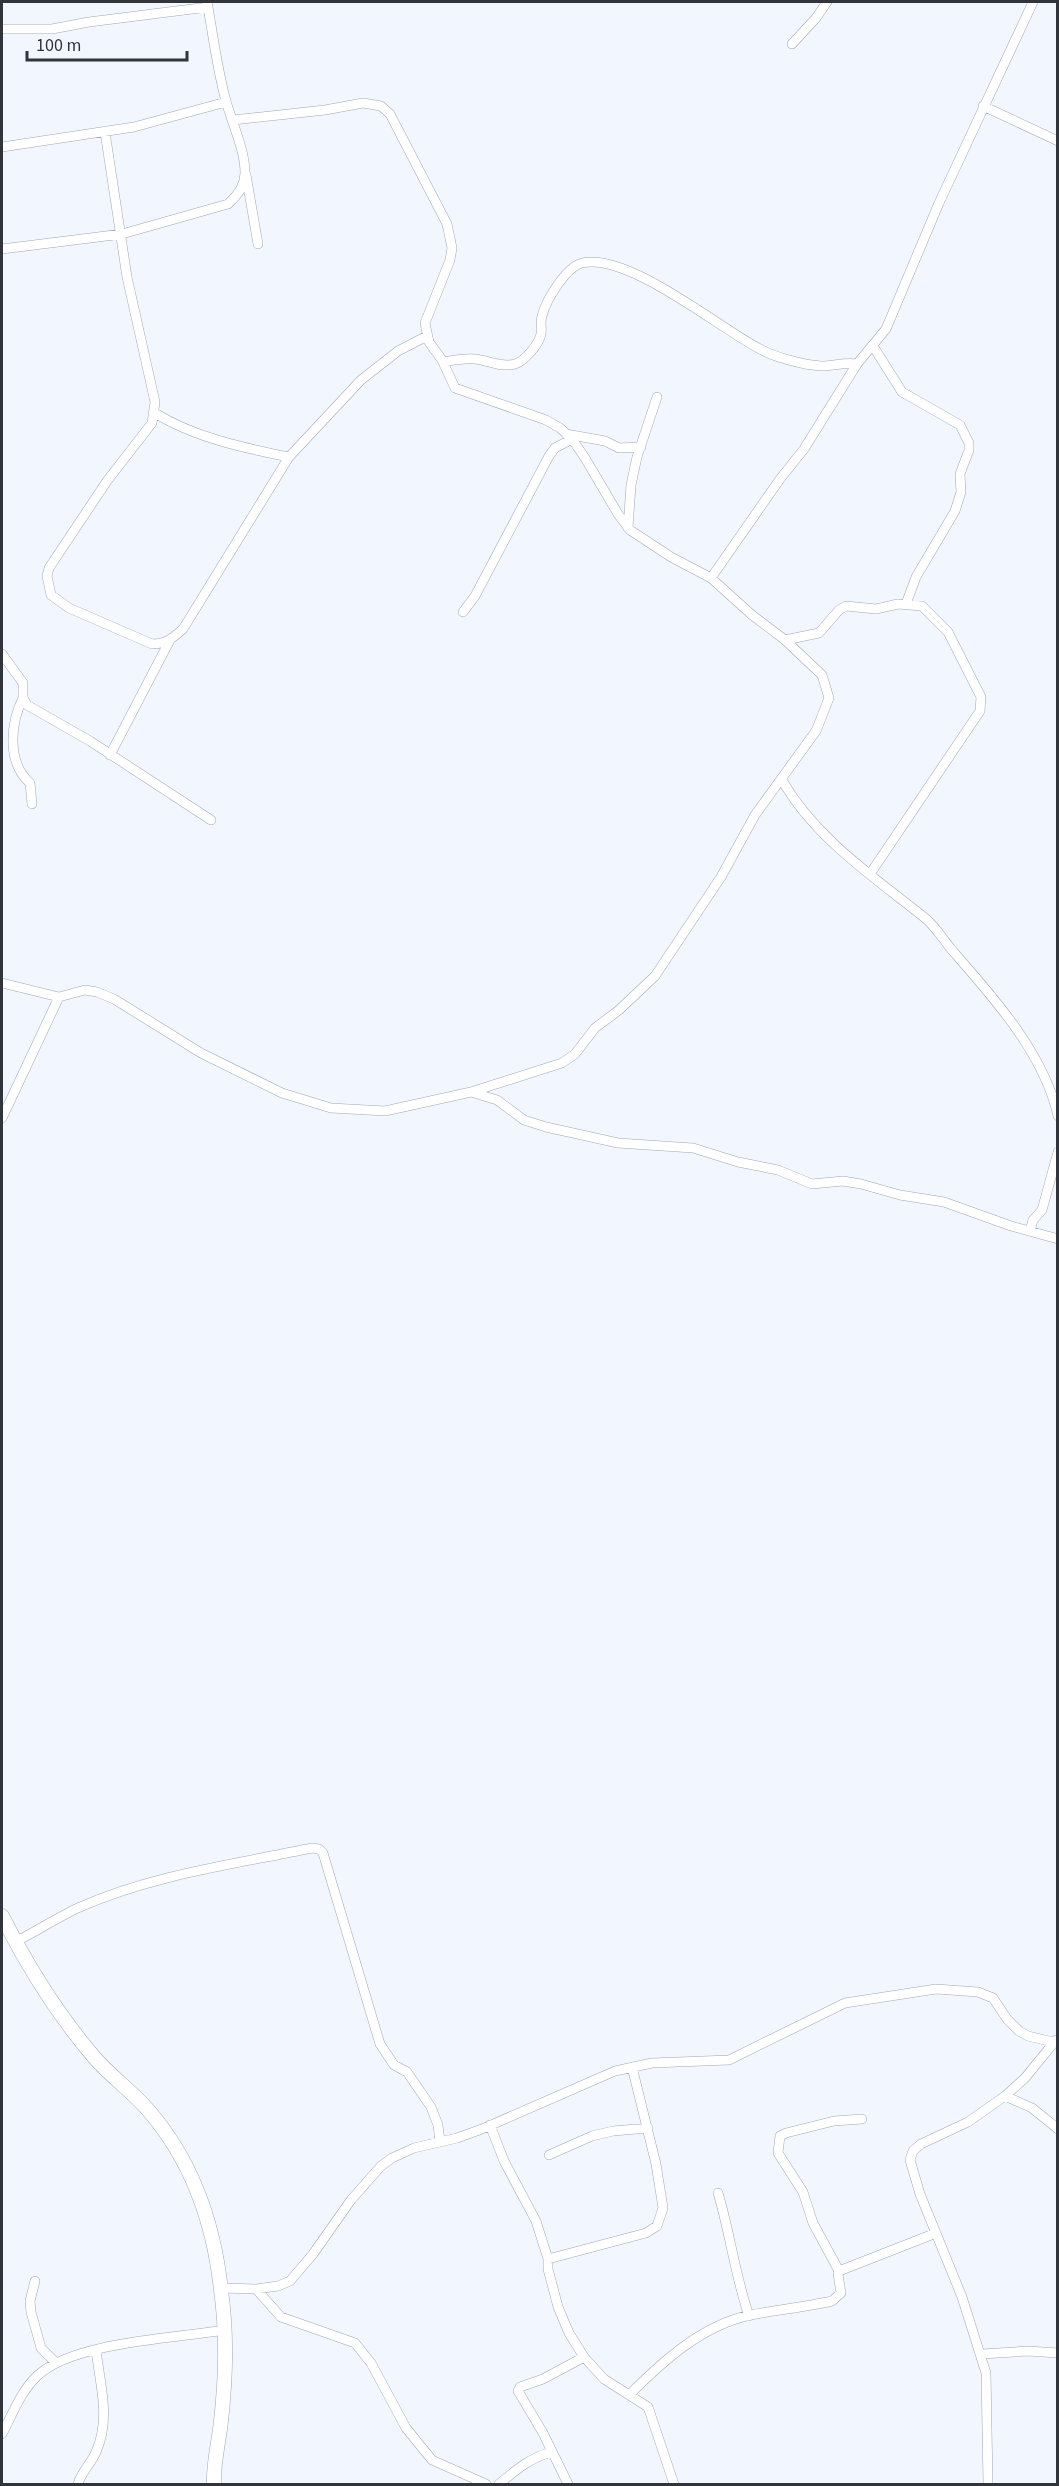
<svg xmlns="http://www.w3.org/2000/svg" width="1059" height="2486" viewBox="0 0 1059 2486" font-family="'Source Sans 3',sans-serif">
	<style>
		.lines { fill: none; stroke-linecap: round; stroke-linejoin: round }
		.street-casing { stroke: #a0a8b5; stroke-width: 10 }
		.secondary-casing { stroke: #a0a8b5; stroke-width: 15 }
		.street { stroke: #fff; stroke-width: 9 }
		.secondary { stroke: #fff; stroke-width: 14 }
	</style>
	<rect width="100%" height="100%" fill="#f1f6ff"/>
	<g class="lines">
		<g class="street-casing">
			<path id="street" d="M2,29H52L89,22L208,7
				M792,44L816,18L827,2
				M983,106L1058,141
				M233,120L325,110L363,103L381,106L390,114L447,224L452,248L450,260L425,323L429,342L442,360L455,388L546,420L560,428L572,439L585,458L618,514L630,530L671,557L711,578L752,615L785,640L822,675L829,698L816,731L755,815L721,877L655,976L619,1010L595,1028L575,1054L562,1063L471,1092
				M105,132L127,277L155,402L152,423L107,481L49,568L47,576L51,595L69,608L152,644C166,644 173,638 183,629L289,457L361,380L398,351L427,336
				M2,147L134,127L226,102
				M246,175L258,244
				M2,249L122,234L228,204C237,196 245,185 245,173C245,150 232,123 226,101C217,69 213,34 207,2
				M873,346L902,392L960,425L969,443V450L960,474L961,492L955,511L916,577L906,604
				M443,362C454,360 464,358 475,359C487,360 502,368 515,364C525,361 539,344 541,334C542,328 540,321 542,316C546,300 566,267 582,263C628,252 719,328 760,349C774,357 804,365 821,366C834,366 844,362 857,364
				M155,413C193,437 244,448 289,457
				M566,434L605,441L619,448L641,447
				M628,528L631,485L637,457L657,397
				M711,578L780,479L804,449L857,364L886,329L939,203L1033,2
				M463,612L475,596L549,456L555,448L572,439
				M785,640L819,633L839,610L846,606L876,609L898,604L922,606L948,632L981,697L980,711L870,874
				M2,654L23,683V698L27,705L90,741L211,820
				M23,698C10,724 7,763 30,783L32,804
				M110,755L170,640
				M782,780C815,838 874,877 925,918C935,926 943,939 951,949C993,997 1044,1053 1058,1116
				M2,983L59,997L85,990L97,992L114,999L201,1053L282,1093L331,1108L385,1111L471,1092L497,1100L524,1120L546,1127L618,1143L693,1148L738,1162L778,1170L812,1184L843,1181L861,1184L900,1195L944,1202L1011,1226L1058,1239
				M2,1118L59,997
				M1030,1231L1033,1220L1042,1210L1058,1152
				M15,1942C37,1931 58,1917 80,1907C152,1875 235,1864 312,1848L319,1849L323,1853L380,2044L394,2065L407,2072L431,2107L438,2125L440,2142
				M1005,2096L1032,2108L1058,2129
				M490,2125L504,2161L536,2221L548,2259V2269L558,2307L569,2333L584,2357L604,2379L648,2407L674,2484
				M549,2155L592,2136L613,2131L648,2128
				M718,2193C730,2233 735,2275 749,2316
				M548,2259L646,2233L657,2226L663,2208L656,2164L632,2067
				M839,2271L813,2223L803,2192L778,2153L780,2136L786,2133L834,2121L862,2119
				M35,2281L30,2301L31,2312L41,2348L55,2362
				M221,2288L256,2289L278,2286L290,2281L313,2254L351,2200L381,2166L392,2158L414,2148L457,2138L482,2129L615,2071L652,2063L729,2060L845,2003L936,1989L978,1992L993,1998L1007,2019L1019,2031L1028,2036L1053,2042
				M256,2289L281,2317L355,2343L371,2363L406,2428L432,2460L486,2484
				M982,2354L1028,2351L1058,2353
				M629,2395C663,2361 701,2326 750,2315C777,2310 805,2307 832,2301L841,2293L838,2274L839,2271L936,2233
				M2,2434C12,2415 21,2391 37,2376C72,2342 176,2338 225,2330
				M78,2484C81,2472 91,2464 96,2452C111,2418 100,2385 96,2350
				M499,2484C516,2470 531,2457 552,2452
				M568,2484L543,2433L518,2391L520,2387L543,2379L584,2357
				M988,2484L986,2373L962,2297L920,2194L910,2160L913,2151L921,2144L968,2122L1005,2096L1025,2078L1056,2040"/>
		</g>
		<g class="secondary-casing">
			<path id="secondary" d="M2,1916C27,1965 57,2014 94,2057C110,2076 132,2091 149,2111C192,2161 214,2225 221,2290C227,2333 226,2377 221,2421C219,2442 213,2463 214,2484"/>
		</g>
		<use href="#street" class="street"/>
		<use href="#secondary" class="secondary"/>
	</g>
	<rect width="1059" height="2486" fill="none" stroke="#31343a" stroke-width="6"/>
	<path d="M27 51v9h160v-9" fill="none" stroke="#31343a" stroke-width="3"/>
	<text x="36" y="51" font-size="18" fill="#31343a" stroke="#f1f6ff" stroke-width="4.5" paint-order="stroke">100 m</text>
</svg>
